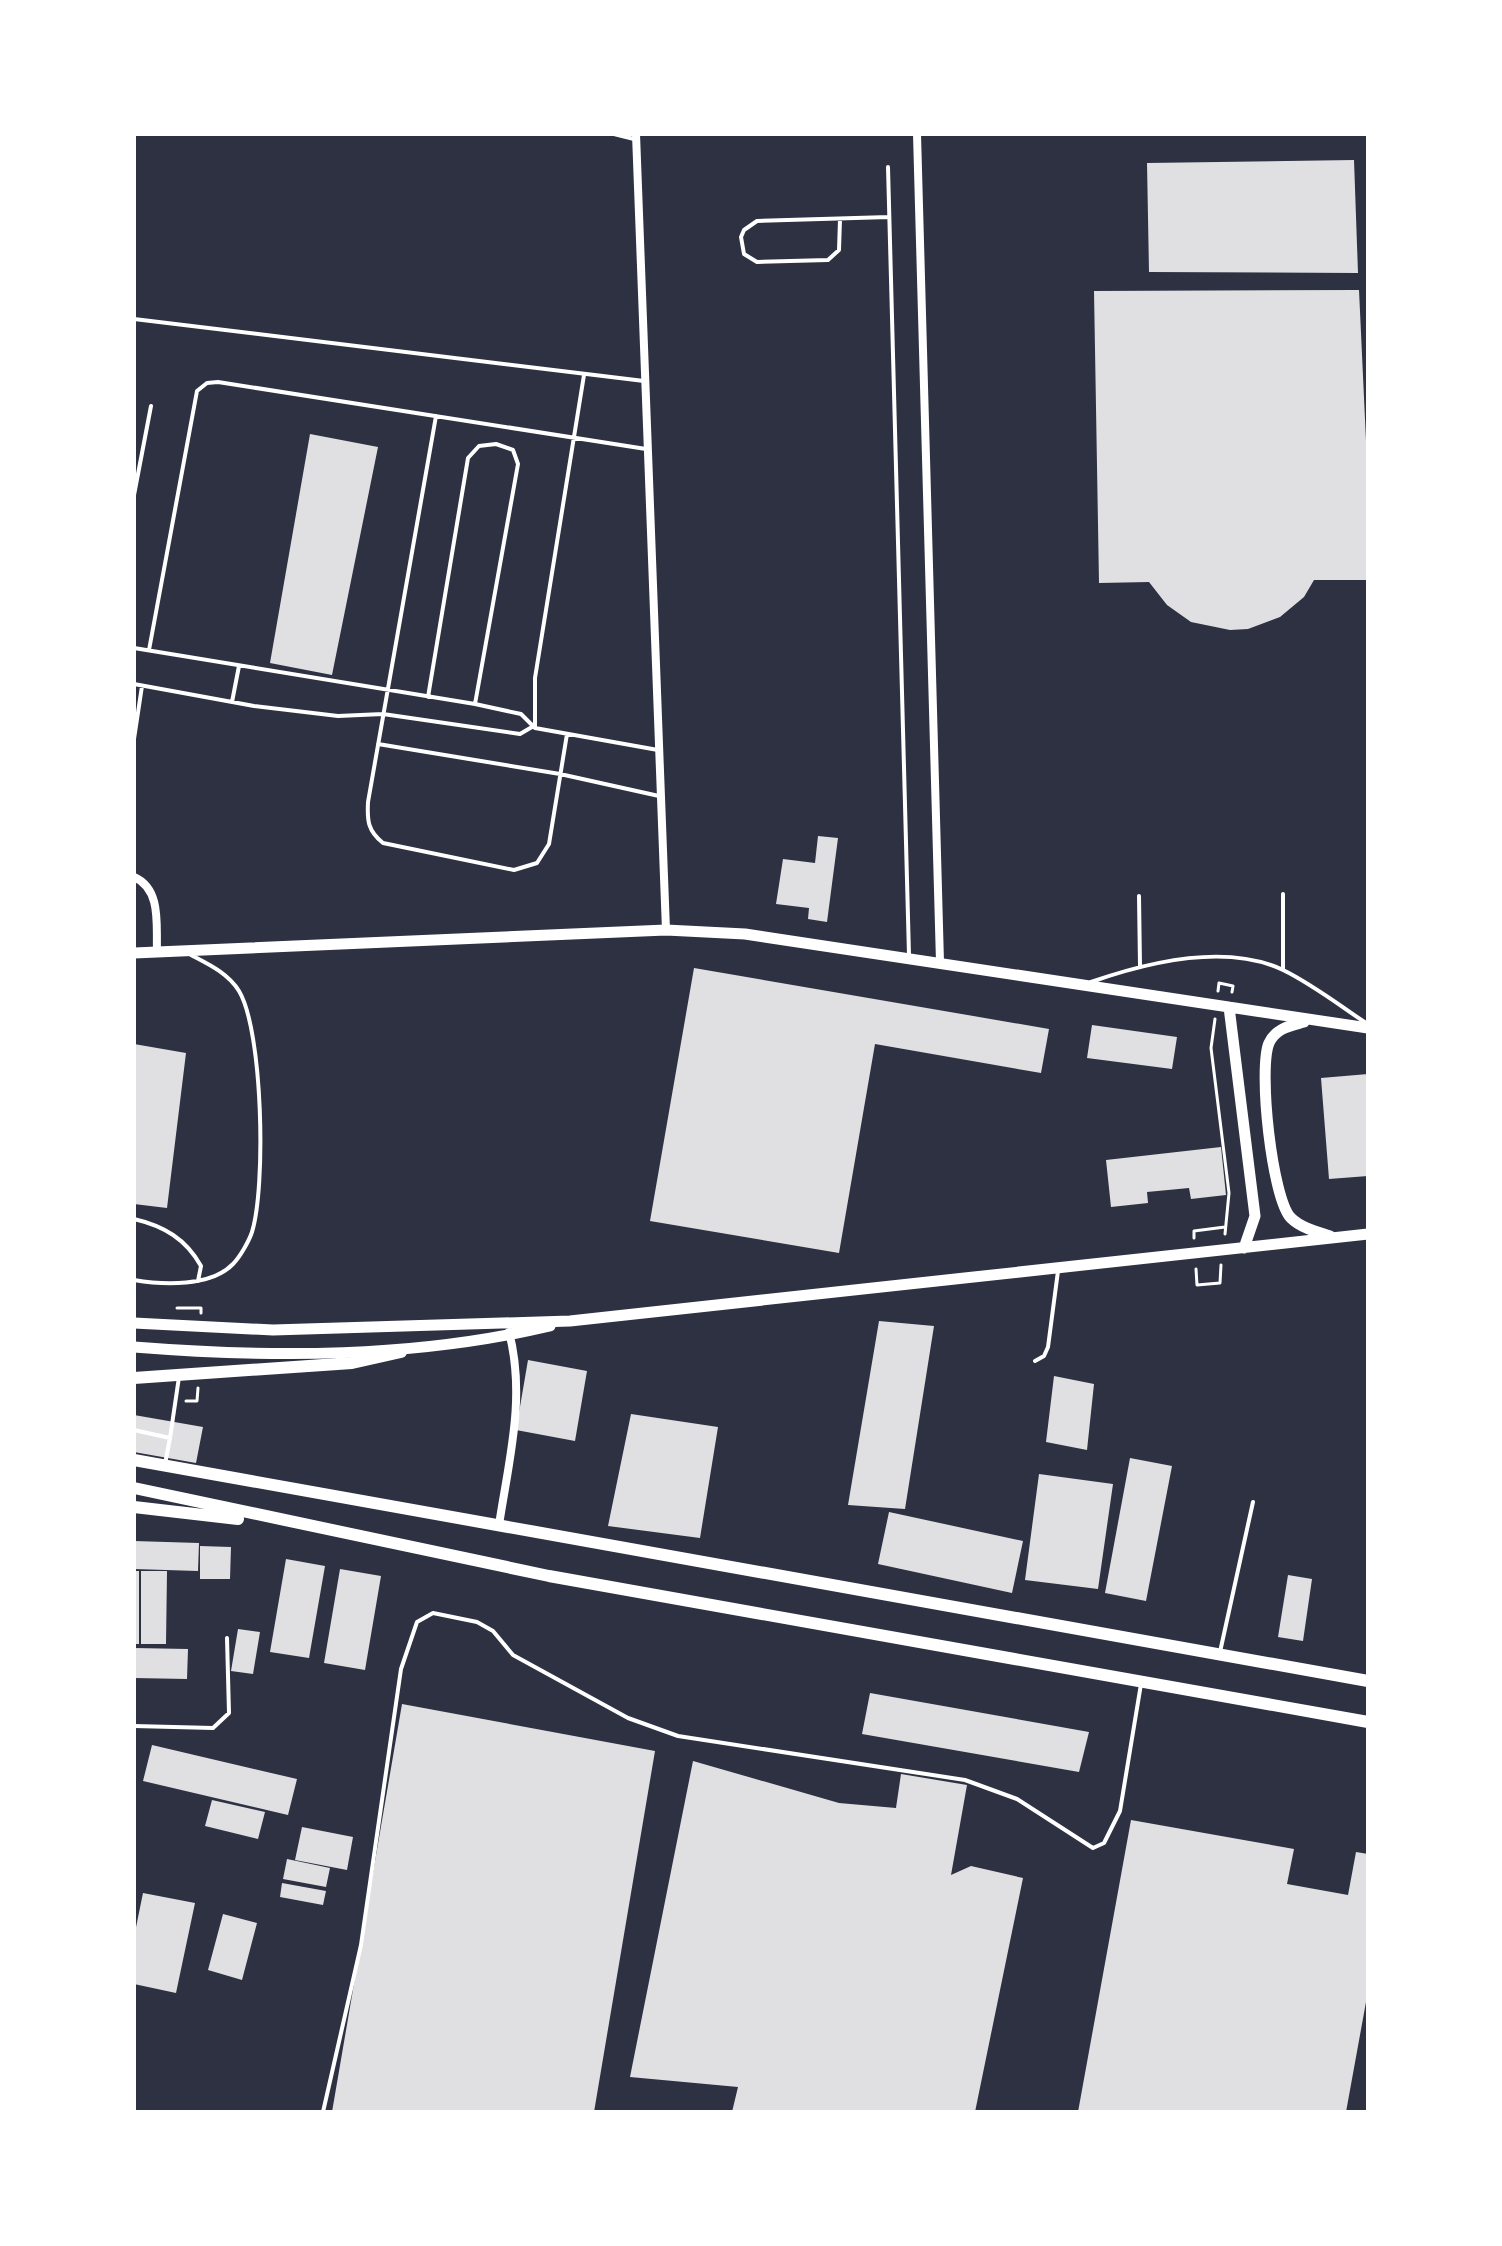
<svg xmlns="http://www.w3.org/2000/svg" width="1502" height="2246" viewBox="0 0 1502 2246" font-family="'PT Sans Narrow',sans-serif">
	<style>
		.building { fill: #e0e0e3 }
		.lines { fill: none; stroke-linecap: round; stroke-linejoin: round }
		.path { stroke: #fff; stroke-width: 3 }
		.service { stroke: #fff; stroke-width: 4 }
		.minor { stroke: #fff; stroke-width: 8 }
		.secondary { stroke: #fff; stroke-width: 11 }
		.trunk { stroke: #fff; stroke-width: 12 }
	</style>
	<rect width="100%" height="100%" fill="#2d3142"/>
	<path class="building" d="M1354,160L1358,273L1149,272L1147,163Z
		M1359,290L1368,484V580H1314L1304,597L1280,617L1248,629L1230,630L1191,622L1167,605L1149,582L1099,583L1094,291Z
		M310,434L378,447L332,675L270,663Z
		M818,836L838,838L827,922L808,919L809,908L776,904L783,859L815,863Z
		M694,968L1049,1029L1041,1073L875,1044L839,1253L650,1221Z
		M1092,1025L1177,1037L1172,1069L1087,1058Z
		M134,1044L186,1053L167,1208L134,1204Z
		M1368,1074V1176L1329,1179L1321,1078Z
		M1221,1147L1226,1195L1191,1199L1189,1188L1147,1192L1148,1203L1111,1207L1106,1160Z
		M879,1321L934,1326L905,1509L848,1505Z
		M528,1360L587,1371L575,1441L516,1430Z
		M1054,1376L1094,1384L1087,1450L1046,1442Z
		M631,1414L718,1427L700,1538L608,1526Z
		M134,1415L203,1427L196,1463L134,1452Z
		M1130,1458L1172,1466L1146,1601L1105,1593Z
		M1039,1474L1113,1484L1098,1589L1025,1580Z
		M889,1512L1023,1541L1012,1593L878,1564Z
		M134,1541L199,1543L198,1571L134,1569Z
		M200,1546L231,1547L230,1579H200Z
		M286,1559L325,1566L309,1658L270,1652Z
		M340,1569L381,1576L365,1670L324,1663Z
		M134,1571H139V1644H134Z
		M141,1571H167L166,1644H141Z
		M1288,1575L1312,1579L1303,1641L1278,1637Z
		M238,1629L260,1632L253,1674L231,1671Z
		M134,1648L188,1649L187,1679L134,1678Z
		M870,1693L1089,1732L1079,1772L862,1734Z
		M402,1704L655,1751L594,2112H332Z
		M152,1745L297,1779L288,1815L143,1781Z
		M693,1761L839,1803L896,1808L901,1774L967,1785L951,1875L971,1866L1023,1878L975,2112H732L738,2087L630,2077Z
		M212,1800L265,1812L258,1839L205,1826Z
		M1131,1820L1294,1849L1287,1884L1348,1895L1356,1852L1368,1854V1991L1346,2112H1078Z
		M302,1827L353,1837L347,1870L295,1860Z
		M287,1859L330,1868L326,1887L283,1879Z
		M282,1883L326,1891L323,1905L280,1897Z
		M143,1893L195,1903L176,1993L134,1984V1937Z
		M223,1914L257,1923L242,1980L208,1970Z"/>
	<g class="lines">
		<path class="path" d="M1218,991L1219,983L1233,986L1232,992
			M1215,1019L1211,1048L1229,1193L1225,1234
			M1194,1238V1231L1225,1227
			M1196,1269L1197,1285L1220,1283L1221,1265
			M177,1308H201V1313
			M186,1401H197L198,1388"/>
		<path class="service" d="M614,134L634,139
			M888,167L909,955
			M840,219L839,250L828,260L757,262L744,254L741,237L744,230L757,221L889,217
			M134,319L644,381
			M436,416L368,802C367,821 368,831 383,843L514,870L537,863L549,844L567,734
			M134,495L151,406
			M134,648L475,704L521,714L535,728L658,750
			M149,650L197,391L207,383L218,382L646,449
			M134,684L254,706L338,716L383,714L520,734L532,727
			M428,697L468,458L479,446L496,444L513,450L518,464L475,704
			M232,702L239,666
			M535,728V678L584,375
			M134,739L142,686
			M378,744L560,774L659,796
			M1139,896L1140,966
			M1283,970V894
			M1091,982C1148,962 1226,943 1283,970C1312,984 1339,1005 1366,1023
			M134,1219C164,1226 186,1239 201,1266L198,1281
			M134,1280C163,1285 211,1287 233,1264C240,1257 249,1241 252,1232C266,1187 263,1031 239,991C228,973 208,964 191,955
			M1035,1361L1044,1356L1048,1347L1058,1271
			M134,1430L170,1438L165,1464
			M170,1438L179,1377
			M1220,1652L1253,1502
			M134,1726L213,1728L229,1713L227,1638
			M323,2112L361,1945L401,1669L417,1622L433,1613L477,1622L493,1631L513,1655L628,1718L678,1736L965,1780L1017,1799L1093,1848L1104,1843L1120,1811L1141,1684"/>
		<path class="minor" d="M636,134L666,930
			M917,134L940,962
			M134,877C162,889 156,926 157,952
			M499,1525C509,1459 526,1397 509,1332"/>
		<path class="secondary" d="M134,953L666,930L745,934L1368,1028
			M1229,1007L1255,1216L1244,1248
			M1304,1022C1290,1026 1276,1028 1269,1043C1258,1069 1272,1199 1291,1218C1301,1228 1318,1232 1330,1236
			M134,1323L273,1330L570,1321L1368,1234
			M134,1347C273,1358 414,1358 550,1326"/>
		<path class="trunk" d="M134,1378L352,1363L401,1352
			M134,1460L1368,1681
			M134,1488L549,1576L1368,1722
			M134,1507L238,1519"/>
	</g>
	<rect width="1502" height="2246" fill="none" stroke="#ffffff" stroke-width="272"/>
</svg>
